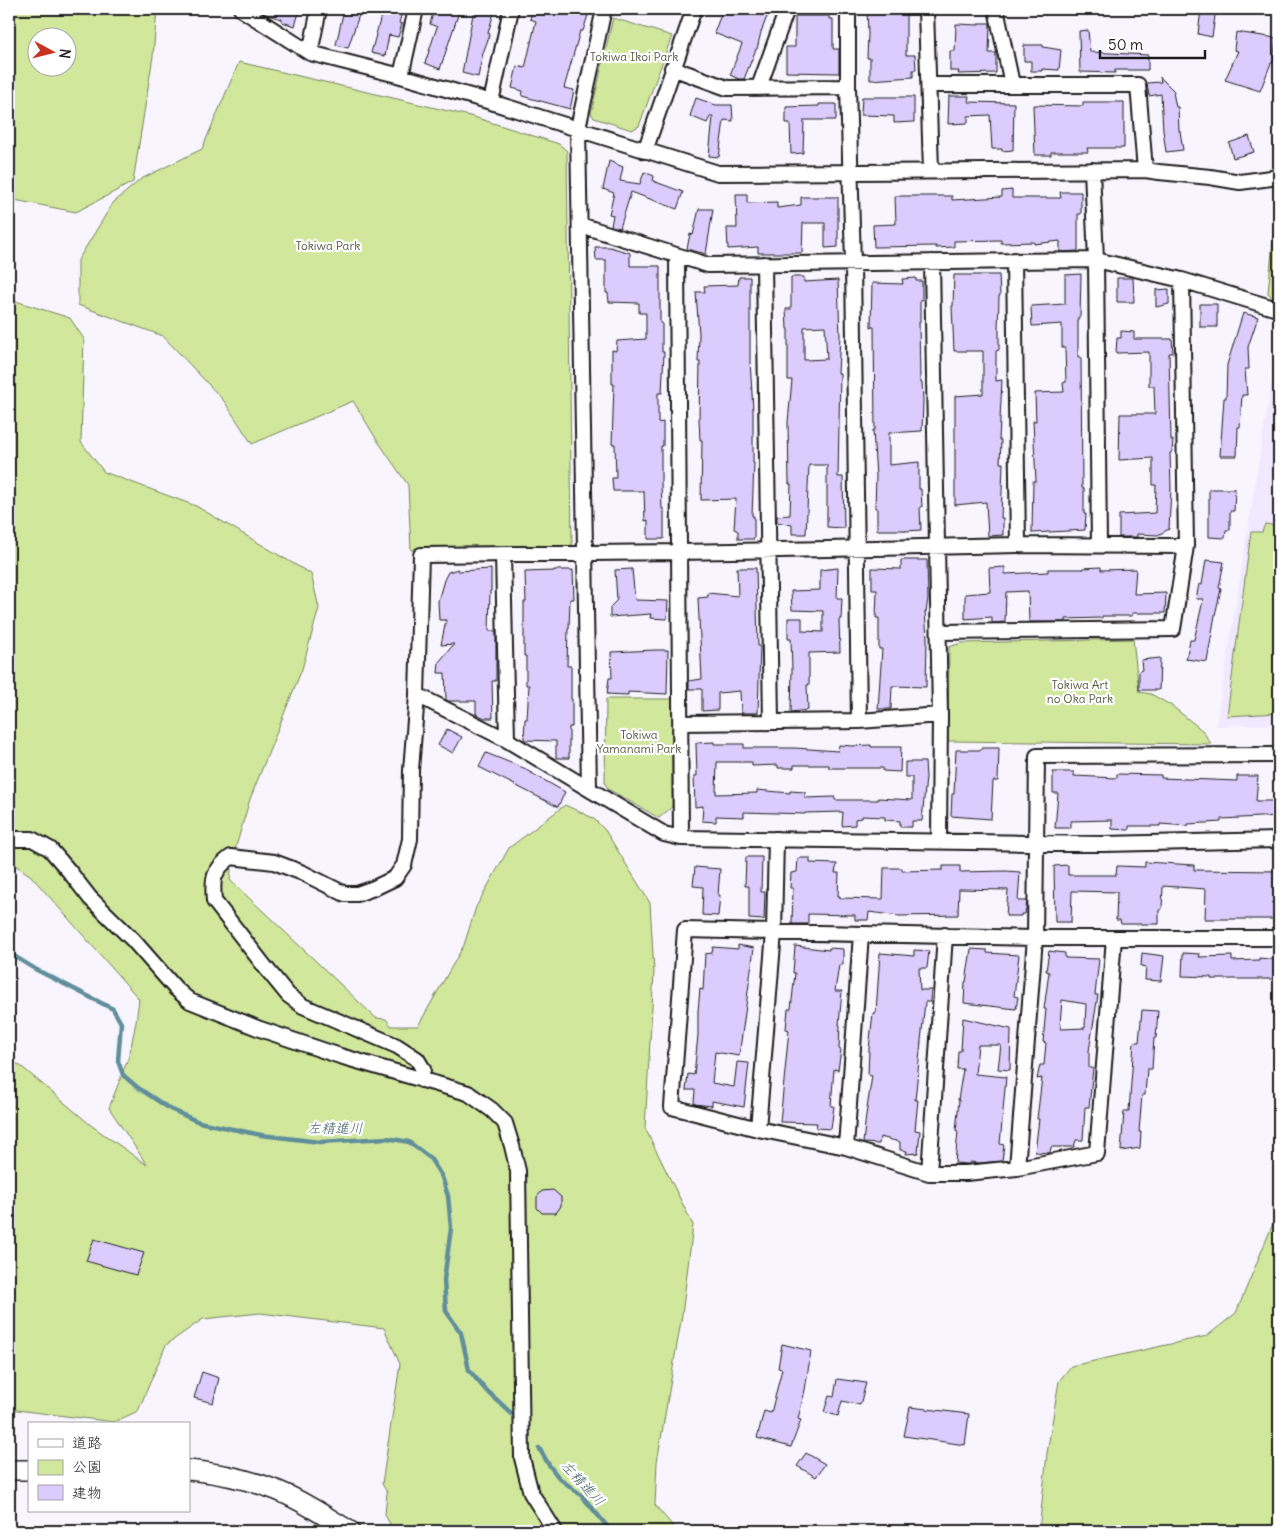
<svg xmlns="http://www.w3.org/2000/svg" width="1288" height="1540" viewBox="0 0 1288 1540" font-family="Delius,'Klee One',sans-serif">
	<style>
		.built { fill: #f0e9ff }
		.green { fill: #d1e79c; stroke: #76825c; fill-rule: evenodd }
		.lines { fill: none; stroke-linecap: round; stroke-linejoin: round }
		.stream { stroke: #618e9b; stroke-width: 4.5 }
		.building { fill: #dcccfe; stroke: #1c1c1c; fill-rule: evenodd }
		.street-casing { stroke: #1c1c1c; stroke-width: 18 }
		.secondary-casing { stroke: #1c1c1c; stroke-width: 22 }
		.street { stroke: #fff; stroke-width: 14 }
		.secondary { stroke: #fff; stroke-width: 19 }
		.labels { text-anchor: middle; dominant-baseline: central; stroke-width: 4.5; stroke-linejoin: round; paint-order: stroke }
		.park-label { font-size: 12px; fill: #525942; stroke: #fff }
		.water-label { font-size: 14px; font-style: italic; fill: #445e66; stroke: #fff }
	</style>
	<rect width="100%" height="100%" fill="#f8f5ff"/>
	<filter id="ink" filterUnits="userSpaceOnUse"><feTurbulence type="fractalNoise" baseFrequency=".02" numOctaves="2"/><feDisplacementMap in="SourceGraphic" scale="10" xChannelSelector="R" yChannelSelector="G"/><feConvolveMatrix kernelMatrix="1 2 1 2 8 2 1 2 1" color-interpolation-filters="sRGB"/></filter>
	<g filter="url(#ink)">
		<path class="built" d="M1279,336V724L1216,726Z"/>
		<path class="green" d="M9,9H157L153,56L133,182L76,212L9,199ZM38,38H68V68H38Z
			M613,18L672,36L639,126L632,130L594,118L591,113Z
			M239,62L474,117L559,144L567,151L572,546L411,550L408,485L377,440L353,401L252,444L224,401L163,336L78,305V260L113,203L141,179L202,149Z
			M1279,204V299L1274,300L1268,293L1276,209Z
			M9,299L70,318L84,339L81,442L104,472L196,506L311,574L319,608L302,669L250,799L232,860L230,880L376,1018L386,1019L391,1026H418L464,945L476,907L509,848L565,805L593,818L605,830L650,903L654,972L645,1128L693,1225L682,1315L657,1462L655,1505L677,1531H394L385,1515L387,1492L382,1484L400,1364L384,1328L260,1313L203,1319L166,1345L138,1411L114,1422L9,1409V1059L22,1067L92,1126L147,1165L109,1108L129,1056L136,1022L139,999L31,876L9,861Z
			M1265,524L1279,526V713L1227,716L1251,532H1262Z
			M1133,639L1139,692L1151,694L1172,706L1203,731L1211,744L948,741L949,647L961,643Z
			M606,699H672V807L659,818L608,789L605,783Z
			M1279,1209V1531H1039L1047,1453L1059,1381L1071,1366L1207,1336L1236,1313Z"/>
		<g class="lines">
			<path class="stream" d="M9,953L35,969L113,1009L121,1023L118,1061L123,1075L137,1087L170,1109L199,1122L261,1135L320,1142L387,1138L409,1142L430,1158L442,1177L448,1196L451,1228L444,1280L446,1311L461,1333L469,1370L484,1388L512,1414
				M539,1448L549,1465L559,1478L582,1496L611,1531
				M9,1530L36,1528L63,1531"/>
		</g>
		<path class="building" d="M258,9H300L295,26L282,22V19L267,15Z
			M344,9H361L348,48L336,45Z
			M383,9H403L399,23L402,24L398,37L389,35L385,56L371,53Z
			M434,9H460L440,69L425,63L437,27L430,24Z
			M474,9H495L488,33L490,34L483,53L478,77L462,73Z
			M533,9H561L588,15L583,31H580L564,88L574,90L570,109L522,96L523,91L512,88L517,66L525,68L536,21L530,19Z
			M723,9H770L761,32L757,49H756L744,79H739L730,75L742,44L714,33Z
			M867,9H906V55H915L916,70H913V77L870,80V58H867L868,34Z
			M1201,9H1216L1212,37L1198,34Z
			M795,16H829V19H833V49H839V73L786,72V47H795Z
			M979,23H990L989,53H996V73L958,74L959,71H950V51H955L956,24L979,25Z
			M1088,30L1090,52L1148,55V70H1115V73L1080,72L1079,31Z
			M1236,32L1276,38L1273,63H1271L1260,91L1225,80L1238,51L1234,50Z
			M1024,45H1043V47L1061,50L1059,70L1042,69V71H1031V61H1024Z
			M1160,77L1175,92H1173L1176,107H1178L1179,131H1180L1183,150L1166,152L1163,130L1161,94L1149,96L1147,83L1161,82Z
			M949,96H969L968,102L1014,103L1013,150L1002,151V149H992L990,115L968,116V123L948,124Z
			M862,97H914V122L894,123V116L861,115Z
			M696,98L716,105H732L733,121L724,120L719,157L709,156L713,117H710L707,123L690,116Z
			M1083,102H1124V148H1087L1088,152H1051V155H1035L1033,105L1083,106Z
			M819,104H836V120H804L803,153L791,154L790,123H786V107L819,106Z
			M1249,136L1254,152L1233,158L1229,143Z
			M609,161L623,167L620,181L640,184L644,172L654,176L653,181L683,192L677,209L631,192L620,228L611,226L613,215L609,214L614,193L603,189Z
			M1012,190V198H1061L1060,192H1081V214H1078V251L1060,252V241L1034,244V242L1001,243V240L954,241V247L936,248V246L874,247L873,225L896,224L895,196H952V200L1002,197V191Z
			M736,194H747V203L777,202V208L801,205V197H838V247L825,248V223H803L802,253H758V247L728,249L727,228H737Z
			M699,209H713L706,254L687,249L690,234L693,235Z
			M595,247H610L630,253V266H660V323H662V352H664L662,393H658V423L663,422V446H661V482L662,509H664V539H648V520L645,521L644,491H613L612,478H616L615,444H612L614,384H612V350L616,351L617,341L646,339V313H639V303L609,302L608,293H606V260H596Z
			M1081,274L1080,317H1078V357H1081L1082,488H1084V514H1086L1085,530L1032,533L1033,481H1036L1033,421H1036L1035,393L1064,392L1063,383L1066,382L1065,348H1062V324L1032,326L1031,306L1065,304V275Z
			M954,275H999L1000,296H999L998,329H999V350L996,351V381L1002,380L999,440H1001L1000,463H1003L1001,518H1003V535L988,536L986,502L955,505V396L983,394V351H954L952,306H953Z
			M739,277H750V361L753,410V463H754L752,516H754V539H738V531L734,529L736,499L701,500L702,440H700L699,419L700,362H698L699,334L696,292H705L704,286L738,285Z
			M791,277H804V282L838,280L840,336L838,373H840L838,477H843L844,528L827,527V465H809L806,534H792V525L777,522V516L790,515L791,484H789L788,422L792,380H788V329H787L786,309H791ZM825,326L827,359L804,360V327Z
			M916,278V281H922V300H920V322H919L920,382H922L923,400L922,431L889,433V465L919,462V489H921L922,507H920L921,530L905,531V530H877V508H875L876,477L873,430H875L874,327H871L872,283L903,284L902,279Z
			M1117,278H1133L1134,302H1117Z
			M1169,289V304L1156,307V290Z
			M1200,304H1217V327H1200Z
			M1243,313L1258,317L1248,347L1249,369H1245L1247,395H1242L1240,427H1238L1237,456H1220L1224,398H1226L1227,365Z
			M1121,331L1134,332V339H1172L1173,353H1169L1171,440H1173L1172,452L1170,453L1171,488L1169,529L1158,535L1137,534V537H1119V515L1155,513L1156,485H1153V458L1119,460L1120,414H1155L1154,386H1149V352L1116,353L1117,338H1121Z
			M1209,489H1235L1234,511H1230V530H1226L1225,538L1209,537Z
			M901,560H927L928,599L926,612H925L927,638L926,687L892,686L891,709H878L882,649H879V618H876L877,590H872V568L901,569Z
			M1206,560L1224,562L1219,588L1221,589L1215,615L1207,662L1186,659L1190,640H1194L1202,605L1203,599H1196L1199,584L1202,585Z
			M1005,567V574L1048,572V569H1084L1083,568L1101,567V570L1136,569L1134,594L1166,593L1165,613H1132V616H1102V618L1066,619V622H1029L1028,591L1006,592L1005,622L992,623V617L965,619V594L990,592L989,568Z
			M737,568H756L758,646H760L758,713H741L740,691L718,693V710L702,711V689H689V681L702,679L698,598L708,597V593L738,596Z
			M838,568L837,598H842L841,619H839L840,652L809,653V685H807L808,710L791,712L792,670L791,639H788V618H802V631L823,632V611L792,610L791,591L820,590V570Z
			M458,569V571L491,569V591H490L489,631H496V681H492L493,718H485L476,714V701H448L446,700L445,673H438L439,662L454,644L441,645L446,620H439L438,601L444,580L448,572Z
			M632,569L635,600L668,601L667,619L650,618L651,614L610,617V607L617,600L615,570Z
			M554,570H573L574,599H570L569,629H568L567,666H571V699H572V727H569V758H556V741L524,740L525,719H527L529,685H526V656H524V602H526L525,572L554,571Z
			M656,650H668L667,694L628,692V695L607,694L609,678H612L611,652Z
			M1160,658L1159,690H1139V671L1142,670L1141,660Z
			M447,729L462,737L453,753L438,745Z
			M714,742V744H744V748H795L838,751L839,745L852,746L871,745V747H901L900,772L883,771V768H829V765H794V768H778V765L752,766V762H717L716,794L757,793V790L790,793V791L805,792V798L835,797V800H878V798L912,800V777H905V762H925L926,777L922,821H912V827H900V821L885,820V817L862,816V818L855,819V825L842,826L843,812L805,813V814L744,812V817L716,816V822L702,821L703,806L695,807L694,776H697L696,743Z
			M981,748H999L998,781H993L991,819L951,816L952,794H954L956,750H981Z
			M486,753L526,769V770L565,792L558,807L479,767Z
			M1053,772H1074V776L1117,778V774L1161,775V778L1237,781V776H1258L1256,801H1279V816L1221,819V822L1188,824V826L1160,824V826H1129V830L1112,829V820L1071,821V828H1055L1058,793H1053Z
			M746,857H762L761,892H765L764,920L749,919V886H745Z
			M798,858H810V863L837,864L835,873H839L838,896H840V898L883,899L884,868H902V871L943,870V866H960V872L1006,871L1020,872L1018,901H1027L1025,914H1021V916H1006L1008,890L959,889L958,915L899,916L869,912L868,920H855V915L808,914V924H792L793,888H790L791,873L797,872Z
			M1145,862L1194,865V870L1279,871V919H1205L1206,889L1163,886L1162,909L1159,910V924H1121L1120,920H1116L1117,892L1072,891L1071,922H1055L1054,866L1068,865V875H1116L1117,866L1145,867Z
			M695,867L720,869L718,895H720L718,916L702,915L703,887L693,886Z
			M738,945L754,948L739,1056L715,1052L712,1083L734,1087L737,1062L749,1063L744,1107L712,1101V1106L694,1104L695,1090H686L688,1074L694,1075L698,1035V1011L700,989L703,990L705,954L712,953L713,947L738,949Z
			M795,946L829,950V948L843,949V965H839L835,991H842L839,1025H840L839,1049L841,1050L838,1070L834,1069L831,1106H834L831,1129L816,1128L817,1123L780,1122L789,1030L786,1029L788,1009H791L795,973H793Z
			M971,949L987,950V953L1019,955L1014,996L1018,997L1016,1009L964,1003L965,982H966Z
			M914,950L929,951L927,968H919L920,990H931L930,1002H925L915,1100H918L915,1130L920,1131L918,1153L906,1154L907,1151L900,1150V1142L880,1137L879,1144L863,1143L866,1115L872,1076L868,1075L869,1049L873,1013H876L880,953L914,956Z
			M1049,951L1065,953V958L1099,959L1095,995H1098L1089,1051V1068H1093L1089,1107H1085L1083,1140H1076L1074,1147H1051L1050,1153L1035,1152L1039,1119H1037L1042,1078L1037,1079L1040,1065H1044L1046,1043L1043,1042L1046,1009H1044L1049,972L1046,971ZM1062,1000L1086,1004L1085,1028L1061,1029V1024H1060Z
			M1142,953L1164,956L1161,981L1145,980L1146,967L1141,966Z
			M1183,953L1200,954L1199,957L1232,956V961L1259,960V958L1279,960V979H1211V977L1182,976Z
			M1142,1010L1158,1011L1156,1038H1154L1152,1069H1147L1145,1095H1142L1139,1132H1141L1140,1148L1121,1151L1124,1111H1129L1134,1042H1139Z
			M963,1018L1011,1029L1010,1070L998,1069L1001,1045H978L975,1074L1006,1077L1000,1144L1004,1145L1002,1161L979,1163L970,1162V1164H967L955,1163L958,1131H956L959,1100H958L963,1069H957L958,1051H961Z
			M553,1190L561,1197V1206L556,1213H542L537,1208V1197L542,1191Z
			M94,1239L144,1253L136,1275L86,1261Z
			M782,1344L811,1351L805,1390L798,1419L801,1420L791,1447L757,1438L764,1411L771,1413L782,1369L778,1368Z
			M202,1372L219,1378L213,1403L194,1398Z
			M837,1379L866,1383L860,1405L842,1401L838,1416L824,1412L829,1396L834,1397Z
			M910,1407L969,1414L965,1445L904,1436Z
			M806,1453L825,1464L816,1477L797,1466Z"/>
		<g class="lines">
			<g class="street-casing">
				<path id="street" d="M241,9L310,53
					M319,9L310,53L401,76L491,102L718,173L1145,170L1159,172L1210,177L1240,182L1279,177
					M848,9V87L853,263L859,721
					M926,9L931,171
					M996,9L1012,84
					M672,68L727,88L848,87
					M401,76L416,9
					M929,85H1138L1145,170
					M759,87L787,9
					M491,102L511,9
					M645,151L694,9
					M1092,170L1096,260L1099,545
					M580,225L708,265L1096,260L1182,280L1277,309L1279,308
					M677,256L681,838
					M1014,260L1018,545
					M932,262L940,715L939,841
					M764,264L771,722
					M1186,546L1018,545L680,552L421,555L417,695L507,740L664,834L681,838L1105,844L1279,840
					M503,554L507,740
					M939,632L1173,629L1186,546L1182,280
					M417,695L411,770L410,839L404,865L395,878L374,888L357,894H345L303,873L274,862L231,857C213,870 212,879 214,901L266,968L288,995L303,1006L397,1046L417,1059L423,1069L421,1080
					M681,723L859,721L940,715
					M589,789L578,128L604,9
					M9,841L14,839H32L50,849L69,871L90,898L133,940L176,989L190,1001L260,1029L340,1056L468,1093L492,1110L505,1123L512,1146L518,1171L522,1458L531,1493L555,1531
					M1114,938L1097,1153L1017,1168L966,1173H929L846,1147L758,1129L672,1107L685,930L1035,938H1279
					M758,1129L774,932L776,839
					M846,1147L861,934
					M1017,1168L1035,938L1037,756L1279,755
					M929,1173L945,935"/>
			</g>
			<g class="secondary-casing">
				<path id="secondary" d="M9,1470H29
					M189,1470C218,1473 248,1479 276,1490C302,1500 326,1517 350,1531"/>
			</g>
			<use href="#street" class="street"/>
			<use href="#secondary" class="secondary"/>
		</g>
	</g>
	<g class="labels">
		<g class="park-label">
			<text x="634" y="56">Tokiwa Ikoi Park</text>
			<text x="328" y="245">Tokiwa Park</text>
			<text x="1080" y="684">Tokiwa Art<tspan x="1080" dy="14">no Oka Park</tspan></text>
			<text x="639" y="734">Tokiwa<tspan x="639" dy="14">Yamanami Park</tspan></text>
		</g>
		<g class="water-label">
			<text x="335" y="1128">左精進川</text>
			<text transform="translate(583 1483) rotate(47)">左精進川</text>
		</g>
	</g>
	<rect width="1288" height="1540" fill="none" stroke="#fff" stroke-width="30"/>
	<rect x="15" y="15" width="1258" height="1510" fill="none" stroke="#1c1c1c" stroke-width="2" filter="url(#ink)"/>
	<rect x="28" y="1422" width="162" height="90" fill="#ffffff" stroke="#a4a4a4"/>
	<rect x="38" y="1439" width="25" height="8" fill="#ffffff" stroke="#a4a4a4"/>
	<text x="72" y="1448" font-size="15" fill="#1c1c1c">道路</text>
	<rect x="38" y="1460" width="25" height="15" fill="#d1e79c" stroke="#a4a4a4"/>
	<text x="72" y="1472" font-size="15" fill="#1c1c1c">公園</text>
	<rect x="38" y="1485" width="25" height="15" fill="#dcccfe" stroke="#a4a4a4"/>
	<text x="72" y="1498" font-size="15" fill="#1c1c1c">建物</text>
	<g transform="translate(52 52) rotate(97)"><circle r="24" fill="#ffffff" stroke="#a4a4a4"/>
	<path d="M0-4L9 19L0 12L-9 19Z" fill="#c8321e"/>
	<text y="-8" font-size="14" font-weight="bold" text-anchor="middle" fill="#1c1c1c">N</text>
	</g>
	<path d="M1100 50v8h105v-8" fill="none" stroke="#1c1c1c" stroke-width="2.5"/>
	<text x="1108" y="50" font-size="15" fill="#1c1c1c" stroke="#ffffff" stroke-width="4" paint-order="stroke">50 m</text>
</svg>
